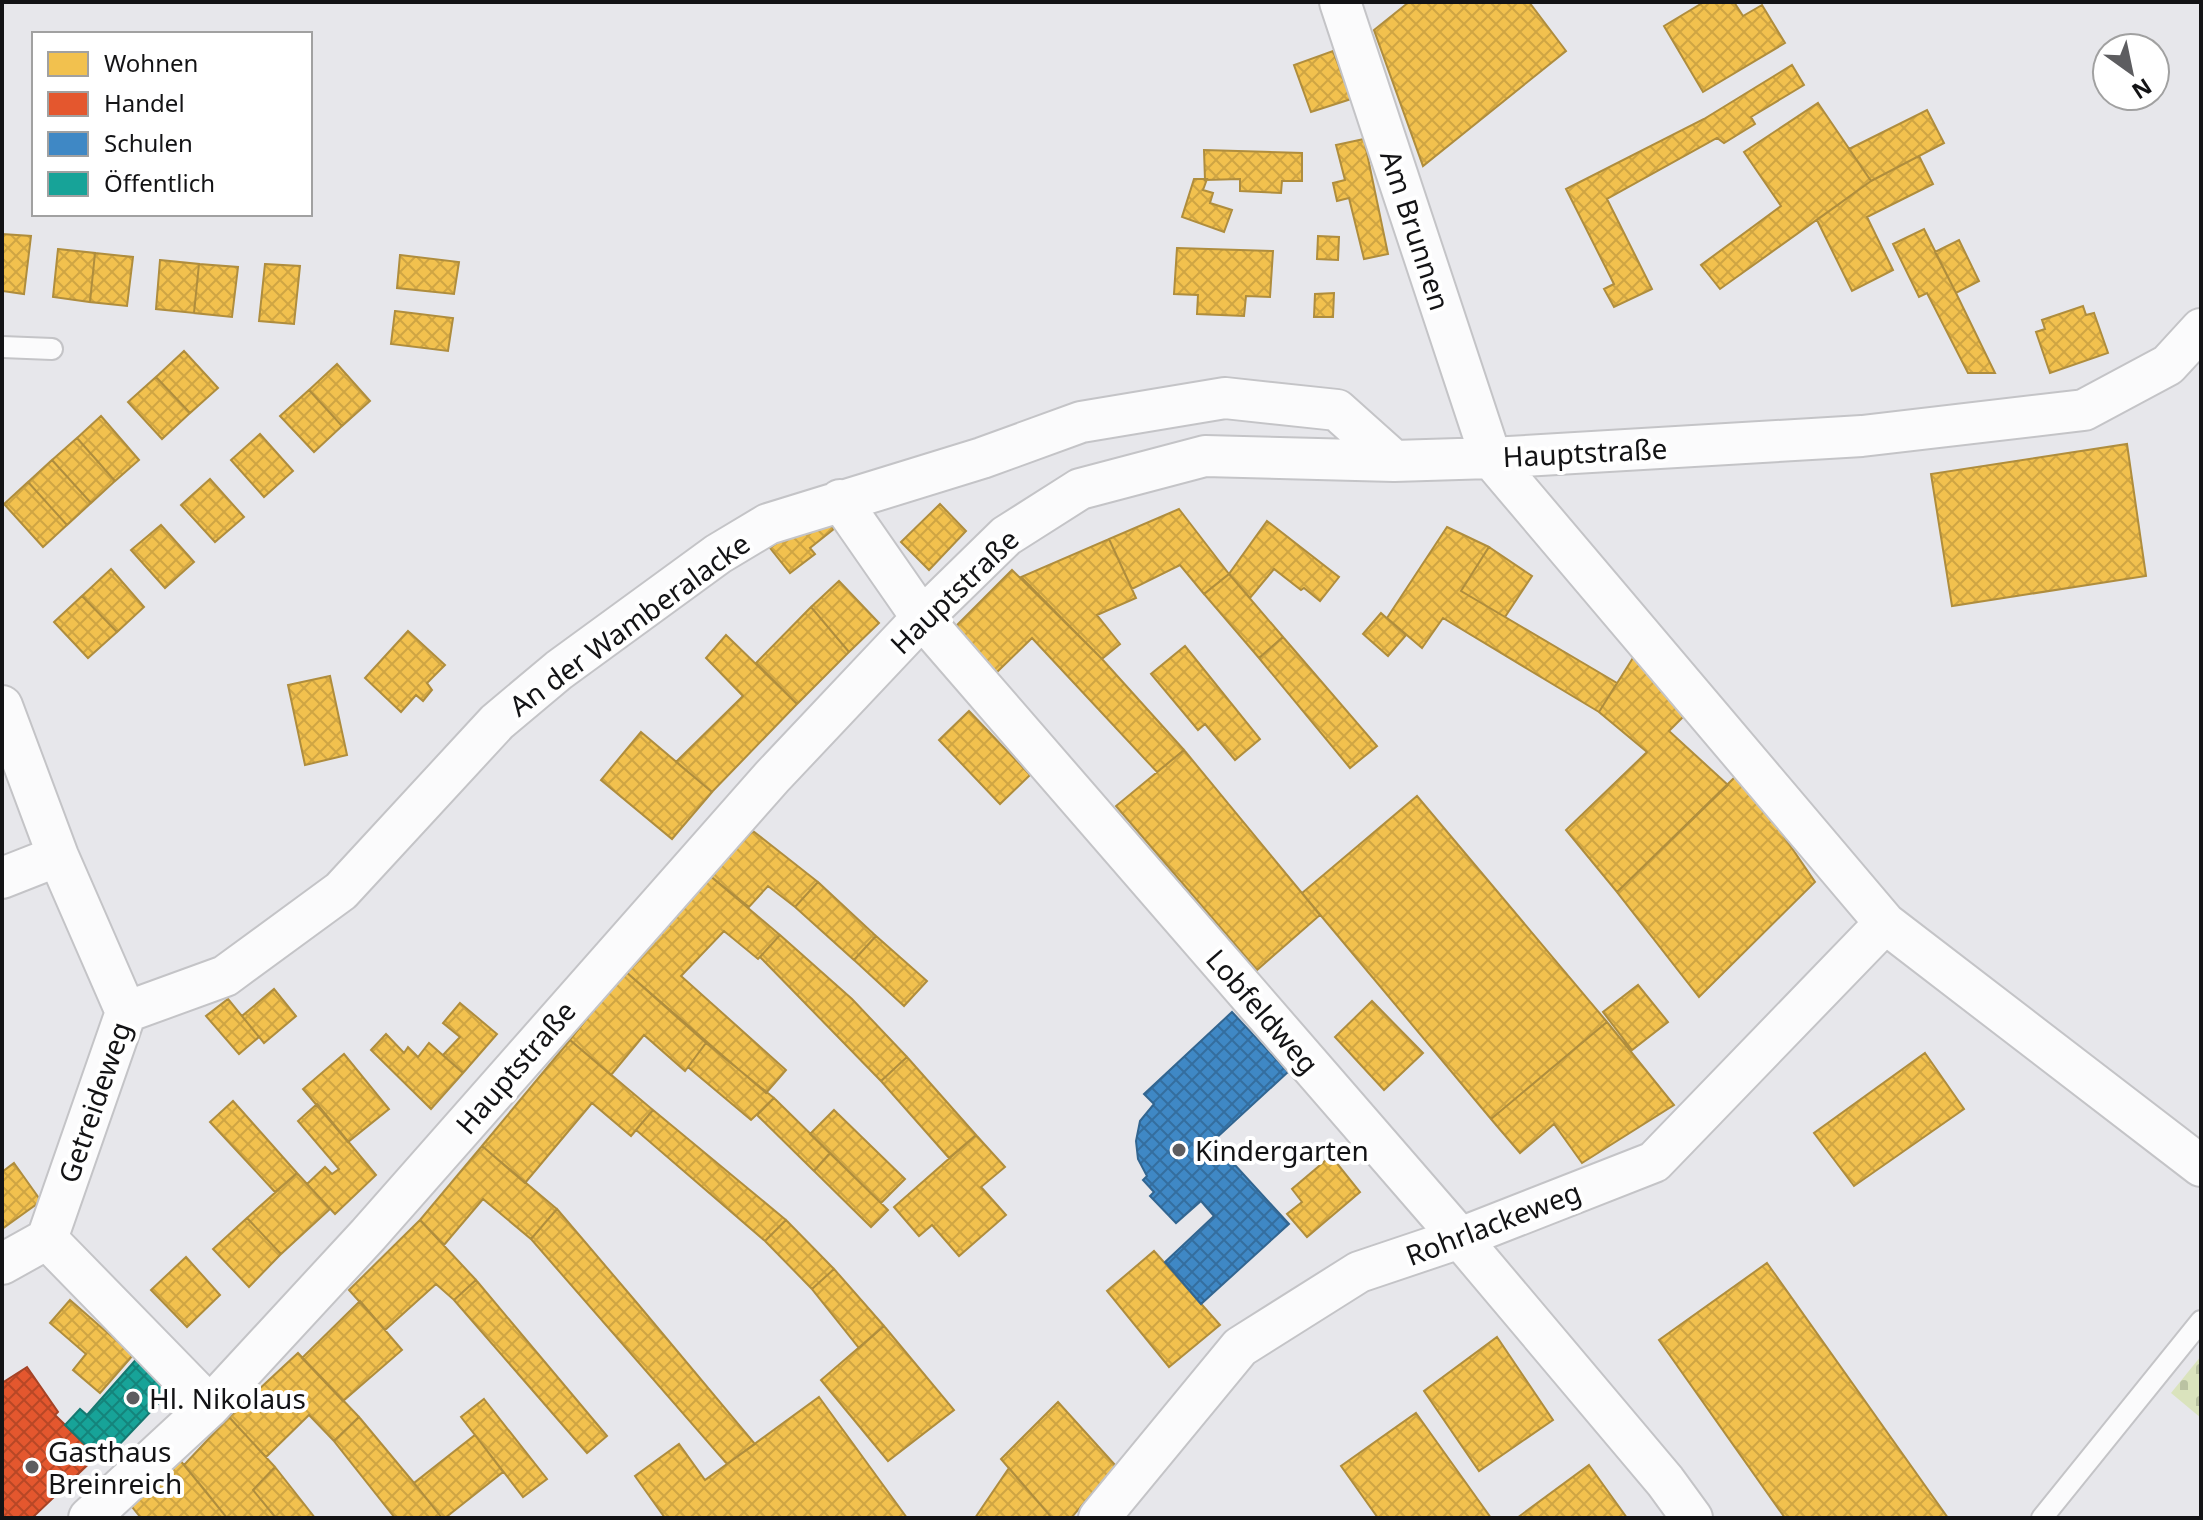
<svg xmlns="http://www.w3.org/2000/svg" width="2203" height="1520" viewBox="0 0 2203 1520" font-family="'Noto Sans',sans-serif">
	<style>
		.cemetery { fill: url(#cemetery-stones) }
		.homes { fill: url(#homes-cross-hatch); stroke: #af8d3d; stroke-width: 2 }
		.shops { fill: url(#shops-cross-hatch); stroke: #a54326; stroke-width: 2 }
		.schools { fill: url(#schools-cross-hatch); stroke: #326590; stroke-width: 2 }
		.public { fill: url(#public-cross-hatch); stroke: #167871; stroke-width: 2 }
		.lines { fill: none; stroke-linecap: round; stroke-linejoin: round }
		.lane-casing { stroke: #c4c4c7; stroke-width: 24 }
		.street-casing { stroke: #c4c4c7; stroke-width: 44 }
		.lane { stroke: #fbfbfc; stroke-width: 20 }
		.street { stroke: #fbfbfc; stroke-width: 40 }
		.poi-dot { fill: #5d5d60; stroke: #fff; stroke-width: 3 }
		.labels { text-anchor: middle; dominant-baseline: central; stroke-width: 8; stroke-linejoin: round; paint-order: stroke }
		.street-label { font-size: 28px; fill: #131315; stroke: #fff }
		.poi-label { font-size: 28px; fill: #131315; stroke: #fff; text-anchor: start }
	</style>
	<defs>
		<pattern id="cemetery-stones" width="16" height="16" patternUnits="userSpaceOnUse" patternTransform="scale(2)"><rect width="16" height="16" fill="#dae3bd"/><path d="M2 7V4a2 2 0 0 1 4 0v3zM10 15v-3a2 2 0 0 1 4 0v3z" fill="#bac2a2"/></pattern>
		<pattern id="homes-cross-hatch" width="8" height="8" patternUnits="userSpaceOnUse" patternTransform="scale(2)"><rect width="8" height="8" fill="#f2c14e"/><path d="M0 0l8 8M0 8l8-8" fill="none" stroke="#cfa543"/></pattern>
		<pattern id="shops-cross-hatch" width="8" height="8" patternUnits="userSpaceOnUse" patternTransform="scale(2)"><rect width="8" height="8" fill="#e4572e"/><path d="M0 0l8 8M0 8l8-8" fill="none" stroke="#b84726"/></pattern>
		<pattern id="schools-cross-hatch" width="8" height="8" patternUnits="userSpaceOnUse" patternTransform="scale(2)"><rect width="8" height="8" fill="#3f88c5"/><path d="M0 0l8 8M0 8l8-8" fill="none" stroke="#346e9f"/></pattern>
		<pattern id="public-cross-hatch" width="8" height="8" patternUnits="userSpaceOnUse" patternTransform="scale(2)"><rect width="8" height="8" fill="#17a398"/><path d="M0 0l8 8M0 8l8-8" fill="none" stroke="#14847b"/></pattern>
	</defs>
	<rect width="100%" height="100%" fill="#e7e7eb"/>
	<path class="cemetery" d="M2201,1356V1418L2171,1393Z"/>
	<path class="homes" d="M1409,2H1529L1566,51L1423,166L1374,30Z
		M1704,2H1734L1743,16L1762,5L1785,43L1703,92L1664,26Z
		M1333,51L1351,99L1311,112L1294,65Z
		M1792,65L1804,85L1751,117L1755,124L1724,143L1717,138L1607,199L1652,289L1614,307L1604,289L1614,284L1566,189L1704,119Z
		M1818,103L1871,181L1720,289L1701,265L1781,206L1744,152Z
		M1927,110L1944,143L1871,181L1849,149Z
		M1364,139L1388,254L1364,259L1349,198L1337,201L1333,183L1345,180L1336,145Z
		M1204,150L1302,153V181H1282L1281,193L1240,191V179L1205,180Z
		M1919,156L1933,184L1867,217L1893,270L1852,291L1817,220L1871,181Z
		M1194,179H1207L1203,190L1213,193L1210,203L1232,210L1224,232L1182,217Z
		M1924,229L1956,293L1995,373H1968L1927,293L1919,297L1893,244Z
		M2,234L31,236L24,294L2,291Z
		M1318,236L1339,237L1338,260L1317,259Z
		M1959,240L1979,281L1956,293L1935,252Z
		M1177,248L1273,251L1270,297L1246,296L1244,316L1197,314L1198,295L1174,294Z
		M58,249L95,253L90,302L53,297Z
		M95,253L133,257L127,306L90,302Z
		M400,255L459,262L454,294L397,288Z
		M160,260L199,264L194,313L156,309Z
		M199,264L238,267L232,317L194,313Z
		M265,264L300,266L294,324L259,321Z
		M1334,293L1333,317H1314L1315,294Z
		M2083,306L2086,315L2094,313L2108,353L2050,373L2036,332L2045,329L2042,320Z
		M395,311L453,318L448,351L391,344Z
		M184,351L218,388L190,413L156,377Z
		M337,364L370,401L342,426L309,390Z
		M156,377L190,413L162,439L128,402Z
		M309,390L342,426L314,452L280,416Z
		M101,416L139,460L115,481L77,438Z
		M260,434L293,471L264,497L231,460Z
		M77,438L115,481L91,503L52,460Z
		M2127,444L2146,576L1952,606L1931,474Z
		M52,460L91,503L67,525L28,482Z
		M210,479L244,517L215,542L181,505Z
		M28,482L67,525L43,547L4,504Z
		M940,504L966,531L929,570L901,542Z
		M1179,509L1229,574L1204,594L1180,565L1132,589L1109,539Z
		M811,518H824L834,529L810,548L815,554L790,573L770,548Z
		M1267,521L1339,577L1320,601L1304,588L1301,590L1274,569L1250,598L1229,574Z
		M161,525L194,562L165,588L131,550Z
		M1447,527L1489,547L1461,591L1617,683L1599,712L1443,618L1422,648L1387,618Z
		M1109,539L1136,598L1097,615L1120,644L1102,659L1021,577Z
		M1489,547L1532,576L1505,617L1461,591Z
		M111,569L144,607L117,632L82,596Z
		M1012,570L1102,659L1184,750L1157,772L1032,638L996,673L956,626Z
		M1229,574L1283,637L1259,658L1204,594Z
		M839,581L879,623L849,652L811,607Z
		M82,596L117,632L88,658L54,622Z
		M811,607L849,652L797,704L756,663Z
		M1381,613L1406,635L1388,656L1363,634Z
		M408,631L445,665L427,683L432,690L423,701L416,695L401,712L365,678Z
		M726,635L797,704L712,792L676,762L743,696L706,658Z
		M1283,637L1377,746L1350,768L1259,658Z
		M1185,646L1260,739L1235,760L1205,724L1198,730L1151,674Z
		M1636,653L1691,709L1669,731L1728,785L1617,892L1566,830L1647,752L1599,712Z
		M330,676L347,755L305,765L288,685Z
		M969,711L1030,775L1000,804L939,740Z
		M641,732L712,792L672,839L601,780Z
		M1184,750L1320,915L1257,970L1116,806Z
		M1740,772L1815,882L1699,997L1617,892Z
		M1417,796L1607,1022L1491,1119L1302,893Z
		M753,831L818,882L795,907L768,886L749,907L709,875Z
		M709,875L780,935L758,959L724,931L681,976L786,1070L766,1093L625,971Z
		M818,882L876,936L854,960L795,907Z
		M780,935L852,999L907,1057L881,1081L760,957Z
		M876,936L927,981L904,1006L854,960Z
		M625,971L706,1043L685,1071L644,1035L611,1075L570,1040Z
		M1638,985L1668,1022L1632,1050L1603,1012Z
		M274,989L296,1016L264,1043L242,1016Z
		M228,999L259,1037L239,1054L206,1016Z
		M1372,1001L1423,1053L1384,1090L1335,1037Z
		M460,1003L497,1034L463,1073L443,1055L460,1037L443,1023Z
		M1607,1022L1674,1105L1582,1163L1554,1124L1520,1153L1491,1119Z
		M386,1034L404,1053L408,1047L418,1057L429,1043L463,1073L431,1109L371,1050Z
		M570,1040L653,1110L631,1136L592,1103L525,1183L482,1146Z
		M706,1043L774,1098L751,1120L688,1067Z
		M1925,1053L1964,1109L1854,1186L1814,1133Z
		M344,1054L389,1109L348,1142L303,1089Z
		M907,1057L976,1135L949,1158L881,1081Z
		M774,1098L830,1153L814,1171L757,1115Z
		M233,1101L297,1173L275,1192L210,1122Z
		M317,1104L376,1175L335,1214L307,1184L325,1167L332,1174L339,1169L298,1121Z
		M653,1110L786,1220L765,1241L636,1130Z
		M834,1110L905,1179L881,1203L810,1134Z
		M976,1135L1005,1167L981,1187L1006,1215L959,1256L932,1225L919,1236L894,1207Z
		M482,1146L557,1209L531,1239L483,1199L444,1245L420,1220Z
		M830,1153L888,1210L871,1227L814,1171Z
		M1331,1156L1360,1192L1307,1237L1287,1214L1302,1202L1292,1189Z
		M14,1163L41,1201L2,1229V1172Z
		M297,1173L330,1209L281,1254L247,1218Z
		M557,1209L637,1303L755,1444L727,1464L531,1239Z
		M247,1218L281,1254L249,1287L213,1249Z
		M420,1220L476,1280L454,1300L436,1284L385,1330L349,1290Z
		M786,1220L834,1269L812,1289L765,1241Z
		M1154,1251L1220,1325L1169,1367L1107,1291Z
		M186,1257L220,1295L187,1327L151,1290Z
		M1767,1263L1948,1518H1785L1659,1340Z
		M834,1269L884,1326L859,1348L812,1289Z
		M476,1280L607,1436L587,1453L454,1300Z
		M70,1300L133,1355L100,1393L73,1370L86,1354L50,1323Z
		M360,1301L402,1350L343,1401L302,1358Z
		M884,1326L954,1410L888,1461L821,1380Z
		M1497,1337L1553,1420L1479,1471L1424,1391Z
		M298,1353L359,1417L334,1441L309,1415L266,1457L229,1417Z
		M819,1397L907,1518H665L635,1476L679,1444L705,1480Z
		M484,1399L547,1479L523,1497L461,1417Z
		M1058,1402L1116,1466L1071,1518H1052L1001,1459Z
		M1416,1413L1491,1518H1378L1341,1466Z
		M229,1417L275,1467L253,1490L276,1518H227L184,1465Z
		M359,1417L414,1483L442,1518H395L334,1441Z
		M475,1435L503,1472L445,1518H442L414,1483Z
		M179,1459L207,1493L227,1518H141L129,1503Z
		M1589,1465L1627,1518H1517Z
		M275,1467L315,1518H276L253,1490Z
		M1009,1468L1052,1518H975Z"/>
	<path class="shops" d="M27,1367L58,1412L55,1415L97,1456L32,1518H2V1383Z"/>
	<path class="schools" d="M1232,1012L1288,1072L1213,1141L1289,1224L1201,1304L1165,1262L1214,1216L1201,1201L1176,1223L1150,1196L1154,1192L1143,1180L1147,1176L1138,1159L1136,1141L1140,1121L1154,1104L1144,1094Z"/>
	<path class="public" d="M140,1355L175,1386L116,1448L110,1442L97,1456L65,1425L80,1409L87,1415Z"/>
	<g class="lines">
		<g class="lane-casing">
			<path id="lane" d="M2,347L52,349
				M2042,1518L2201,1321"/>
		</g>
		<g class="street-casing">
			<path id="street" d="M1340,2L1491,458L1885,923L2201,1166
				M840,500L922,618L1460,1238L1665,1481L1692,1518
				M2,706L58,856L126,1012L47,1239L210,1406
				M2,878L58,856
				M126,1012L225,976L341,891L497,722L559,670L718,554L768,524L982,458L1081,422L1225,398L1337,410L1394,461
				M2,1264L47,1239
				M89,1518L210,1406L368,1235L772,777L922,618L1006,536L1080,489L1205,456L1394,461L1491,458L1862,436L2084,410L2168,365L2201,329
				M1099,1518L1240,1347L1359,1272L1460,1238L1654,1162L1885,923"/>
		</g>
		<use href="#lane" class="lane"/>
		<use href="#street" class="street"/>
	</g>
	<g class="poi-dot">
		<circle cx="1179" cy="1150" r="8"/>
		<circle cx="133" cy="1398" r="8"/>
		<circle cx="32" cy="1467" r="8"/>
	</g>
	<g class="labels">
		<g class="street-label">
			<text transform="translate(1416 230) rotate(72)">Am Brunnen</text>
			<text transform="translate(1585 452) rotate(-3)">Hauptstraße</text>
			<text transform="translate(954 591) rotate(-44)">Hauptstraße</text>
			<text transform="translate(629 624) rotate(-36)">An der Wamberalacke</text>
			<text transform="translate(1263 1011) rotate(49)">Lobfeldweg</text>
			<text transform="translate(515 1067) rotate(-49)">Hauptstraße</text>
			<text transform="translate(94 1102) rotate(-71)">Getreideweg</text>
			<text transform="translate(1493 1223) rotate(-21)">Rohrlackeweg</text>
		</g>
		<g class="poi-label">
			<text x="1195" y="1150">Kindergarten</text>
			<text x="149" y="1398">Hl. Nikolaus</text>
			<text x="48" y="1451">Gasthaus<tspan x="48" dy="32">Breinreich</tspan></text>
		</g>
	</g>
	<rect width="2203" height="1520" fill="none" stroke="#131315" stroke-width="8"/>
	<rect x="32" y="32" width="280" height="184" fill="#ffffff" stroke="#a1a1a1" stroke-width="2"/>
	<rect x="48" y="52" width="40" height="24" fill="#f2c14e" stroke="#a1a1a1" stroke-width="2"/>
	<text x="104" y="72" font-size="24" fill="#131315">Wohnen</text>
	<rect x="48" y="92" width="40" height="24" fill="#e4572e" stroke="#a1a1a1" stroke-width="2"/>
	<text x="104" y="112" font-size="24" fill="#131315">Handel</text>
	<rect x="48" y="132" width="40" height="24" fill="#3f88c5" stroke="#a1a1a1" stroke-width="2"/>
	<text x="104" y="152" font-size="24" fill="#131315">Schulen</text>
	<rect x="48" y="172" width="40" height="24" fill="#17a398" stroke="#a1a1a1" stroke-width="2"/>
	<text x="104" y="192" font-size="24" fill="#131315">Öffentlich</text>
	<g transform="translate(2131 72) rotate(147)"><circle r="38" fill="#ffffff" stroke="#a1a1a1" stroke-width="2"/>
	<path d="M0-6L14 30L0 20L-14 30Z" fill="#5d5d60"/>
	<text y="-12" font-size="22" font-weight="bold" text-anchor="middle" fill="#131315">N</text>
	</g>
</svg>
